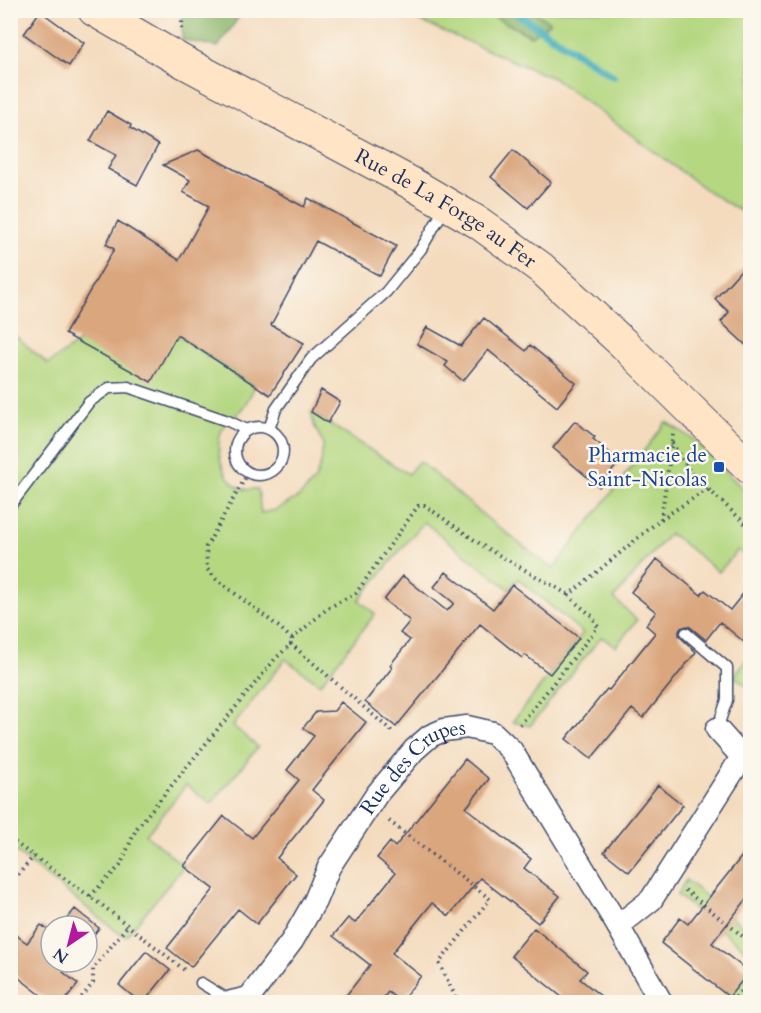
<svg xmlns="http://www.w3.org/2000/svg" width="761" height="1013" viewBox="0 0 761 1013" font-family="Cardo,serif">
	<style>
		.green { fill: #b4d780; stroke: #68836f; stroke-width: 1.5 }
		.forest { fill: #8fb86e; stroke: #557466; stroke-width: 1.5 }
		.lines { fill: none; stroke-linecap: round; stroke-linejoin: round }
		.stream { stroke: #3faebb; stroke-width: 8 }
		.building { fill: #daa67e }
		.service-casing { stroke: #3c496c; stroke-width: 13 }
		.minor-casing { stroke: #3c496c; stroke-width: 25 }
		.secondary-casing { stroke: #3c496c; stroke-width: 34 }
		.path { stroke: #3c496c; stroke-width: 4; stroke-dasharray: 1.5 4.5; stroke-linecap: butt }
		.service { stroke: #fff; stroke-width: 10 }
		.minor { stroke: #fff; stroke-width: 22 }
		.secondary { stroke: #ffe4c6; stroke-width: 32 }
		.transit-dot { fill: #1a4fb4; stroke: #fbf7ec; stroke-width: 2 }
		.labels { text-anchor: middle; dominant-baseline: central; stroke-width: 5; stroke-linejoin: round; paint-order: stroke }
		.street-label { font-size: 21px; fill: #1b2f5e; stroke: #fbf7ec }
		.transit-label { font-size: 21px; fill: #164399; stroke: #fbf7ec; text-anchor: end }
	</style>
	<rect width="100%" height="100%" fill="#fbf7ec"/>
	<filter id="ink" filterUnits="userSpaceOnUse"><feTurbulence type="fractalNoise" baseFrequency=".0167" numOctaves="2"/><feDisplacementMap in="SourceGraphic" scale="12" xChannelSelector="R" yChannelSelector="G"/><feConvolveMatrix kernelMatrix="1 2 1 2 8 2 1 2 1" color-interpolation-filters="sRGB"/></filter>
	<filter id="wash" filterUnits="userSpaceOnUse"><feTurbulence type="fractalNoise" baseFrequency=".008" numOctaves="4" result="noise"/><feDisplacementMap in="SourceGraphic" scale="24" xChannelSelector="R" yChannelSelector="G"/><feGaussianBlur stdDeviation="1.35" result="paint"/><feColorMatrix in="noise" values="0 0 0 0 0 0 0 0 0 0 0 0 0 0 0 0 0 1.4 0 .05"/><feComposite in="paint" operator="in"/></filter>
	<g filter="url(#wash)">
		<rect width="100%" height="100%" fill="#f4dbbe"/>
		<path class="green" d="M396,11H483L531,36L550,22L532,11H750V217L709,192L555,79Z
			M11,332L48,364L79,342L177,335L255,386C251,394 247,403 241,410C235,418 226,421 222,430C214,449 221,478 240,488C245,491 252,489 258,489L261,513L276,510L299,497L315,480L321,463L323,444L314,425L311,412L408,474L419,461L487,518L553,569L666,422L693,439L750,496V560L738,550L719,572L675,537L669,534L614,598L637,620L616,646L601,637L530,726L512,722L583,633L518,579L509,589L424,522L359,600L375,614L320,684L285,659L233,726L258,747L211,804L186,785L146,835L184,866L126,936L119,933L11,848Z
			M750,655V681L747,686L734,676Z
			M686,880L750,932V953L677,895Z
			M750,969V991L741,1002H725Z"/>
		<path class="forest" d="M182,11V10L243,11L218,47L182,40Z
			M483,11H532L550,22L531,36Z"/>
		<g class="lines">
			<path class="stream" d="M511,10L613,76"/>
		</g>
		<g id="blocks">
			<path class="building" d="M40,11L84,43L69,66L24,34Z
				M107,111L131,125L130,128L158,145L137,185L108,169L116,155L90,141Z
				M198,150L304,207L308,198L396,246L380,276L316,241L271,325L304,343L270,395L177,335L151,382L65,334L114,249L106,244L118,221L179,260L209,206L183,192L190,180L163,165Z
				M513,150L551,182L528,208L491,177Z
				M750,260V349L721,322L729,312L715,299Z
				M484,318L526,351L530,345L576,383L557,407L488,350L463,381L445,366L448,362L417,344L427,327L461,346Z
				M321,390L340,402L328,423L311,412Z
				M575,421L595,437L593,439L620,461L599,487L553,448Z
				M657,559L701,595L705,590L730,610L750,585V647L720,622L706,640L690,627L687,626L681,628L679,631V636L696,652L643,718L632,709L591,759L566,739L607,689L609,690L655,633L646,625L656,612L631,592Z
				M446,572L493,609L512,585L579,638L550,674L525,655L522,658L480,624L396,727L365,702L392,668L390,665L410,640L400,633L410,621L384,600L403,576L447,611L454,603L434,587Z
				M341,702L366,722L312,790L324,800L277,858L296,874L257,924L238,909L191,967L167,948L214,889L184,866L224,816L252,838L299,780L287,770L314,736L303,728L316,712L334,711Z
				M465,759L489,779L466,808L531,859L524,868L560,896L538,923L480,878L449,916L432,903L392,953L421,976L401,1002L388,992L380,1002H341L370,965L333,936L348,918L355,923L395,873L377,858L390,842L395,847Z
				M658,785L683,805L629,872L604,852Z
				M750,846V895L712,943L749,972L729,997L661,943L680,918L688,924Z
				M75,909L99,928L87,943V926H61Z
				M41,925L51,932V962H72L63,972L78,984L64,1002H50L10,971V931L27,943Z
				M534,928L587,971L580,979L608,1002H568L511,956Z
				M146,951L170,970L144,1002H140L119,985Z"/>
		</g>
	</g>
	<g filter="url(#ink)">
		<use href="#blocks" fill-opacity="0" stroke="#3c496c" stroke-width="1.5"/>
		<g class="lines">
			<g class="service-casing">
				<path id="service" d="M235 451a24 24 0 1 1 48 0a24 24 0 1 1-48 0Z
					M269,429L276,409L311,359L386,292L421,249L439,218L442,204
					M10,506L89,402L109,388L128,387L228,421L247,430
					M686,633L727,668V700L717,729
					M201,983L232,1002"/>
			</g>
			<g class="minor-casing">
				<g id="minor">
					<path d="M618,926L651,900L742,757L717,729"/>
					<path id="s1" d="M232,1002L249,998L292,941L315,901L329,867L377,794L414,750L430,736L444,730L467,727L493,733L511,750L618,926L661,1002"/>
				</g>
			</g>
			<g class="secondary-casing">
				<g id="secondary">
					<path id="s2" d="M94,10L178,59L409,182L479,223L541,268L624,344L750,468"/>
				</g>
			</g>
			<path class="path" d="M182,29V10
				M672,443L691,473L750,528
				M248,473L206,547L207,569L216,579L279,627L292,639L291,644L395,734
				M661,519L708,489
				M292,639L328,608L356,593L418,506L424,505L483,546L569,595
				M520,725L598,627L592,616L575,602L569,595L661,519L673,434
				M389,821L490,899L439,963L458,1002
				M10,839L103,906L187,972
				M10,884L34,856
				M685,890L750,942
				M90,896L120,866L136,829L275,659L291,644
				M78,1002L93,983V969L128,925
				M465,1002H468
				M732,1002L750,979"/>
			<use href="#service" class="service"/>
			<use href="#minor" class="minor"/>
			<use href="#secondary" class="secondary"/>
		</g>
	</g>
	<rect class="transit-dot" x="713" y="461" width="12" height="12" rx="3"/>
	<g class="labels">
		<g class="street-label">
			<text stroke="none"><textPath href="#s2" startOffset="404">Rue de La Forge au Fer</textPath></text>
			<text stroke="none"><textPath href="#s1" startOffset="306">Rue des Crupes</textPath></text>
		</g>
		<g class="transit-label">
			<text x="707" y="455">Pharmacie de<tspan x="707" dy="24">Saint-Nicolas</tspan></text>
		</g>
	</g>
	<rect width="761" height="1013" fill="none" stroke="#fbf7ec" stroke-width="36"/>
	<g transform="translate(69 944) rotate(215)"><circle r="28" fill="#fbf7ec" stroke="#a1a7b3" stroke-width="1.5"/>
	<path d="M0-4.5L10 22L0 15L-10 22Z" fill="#b5179e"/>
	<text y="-9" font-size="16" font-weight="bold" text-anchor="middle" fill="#1b2f5e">N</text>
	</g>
</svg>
